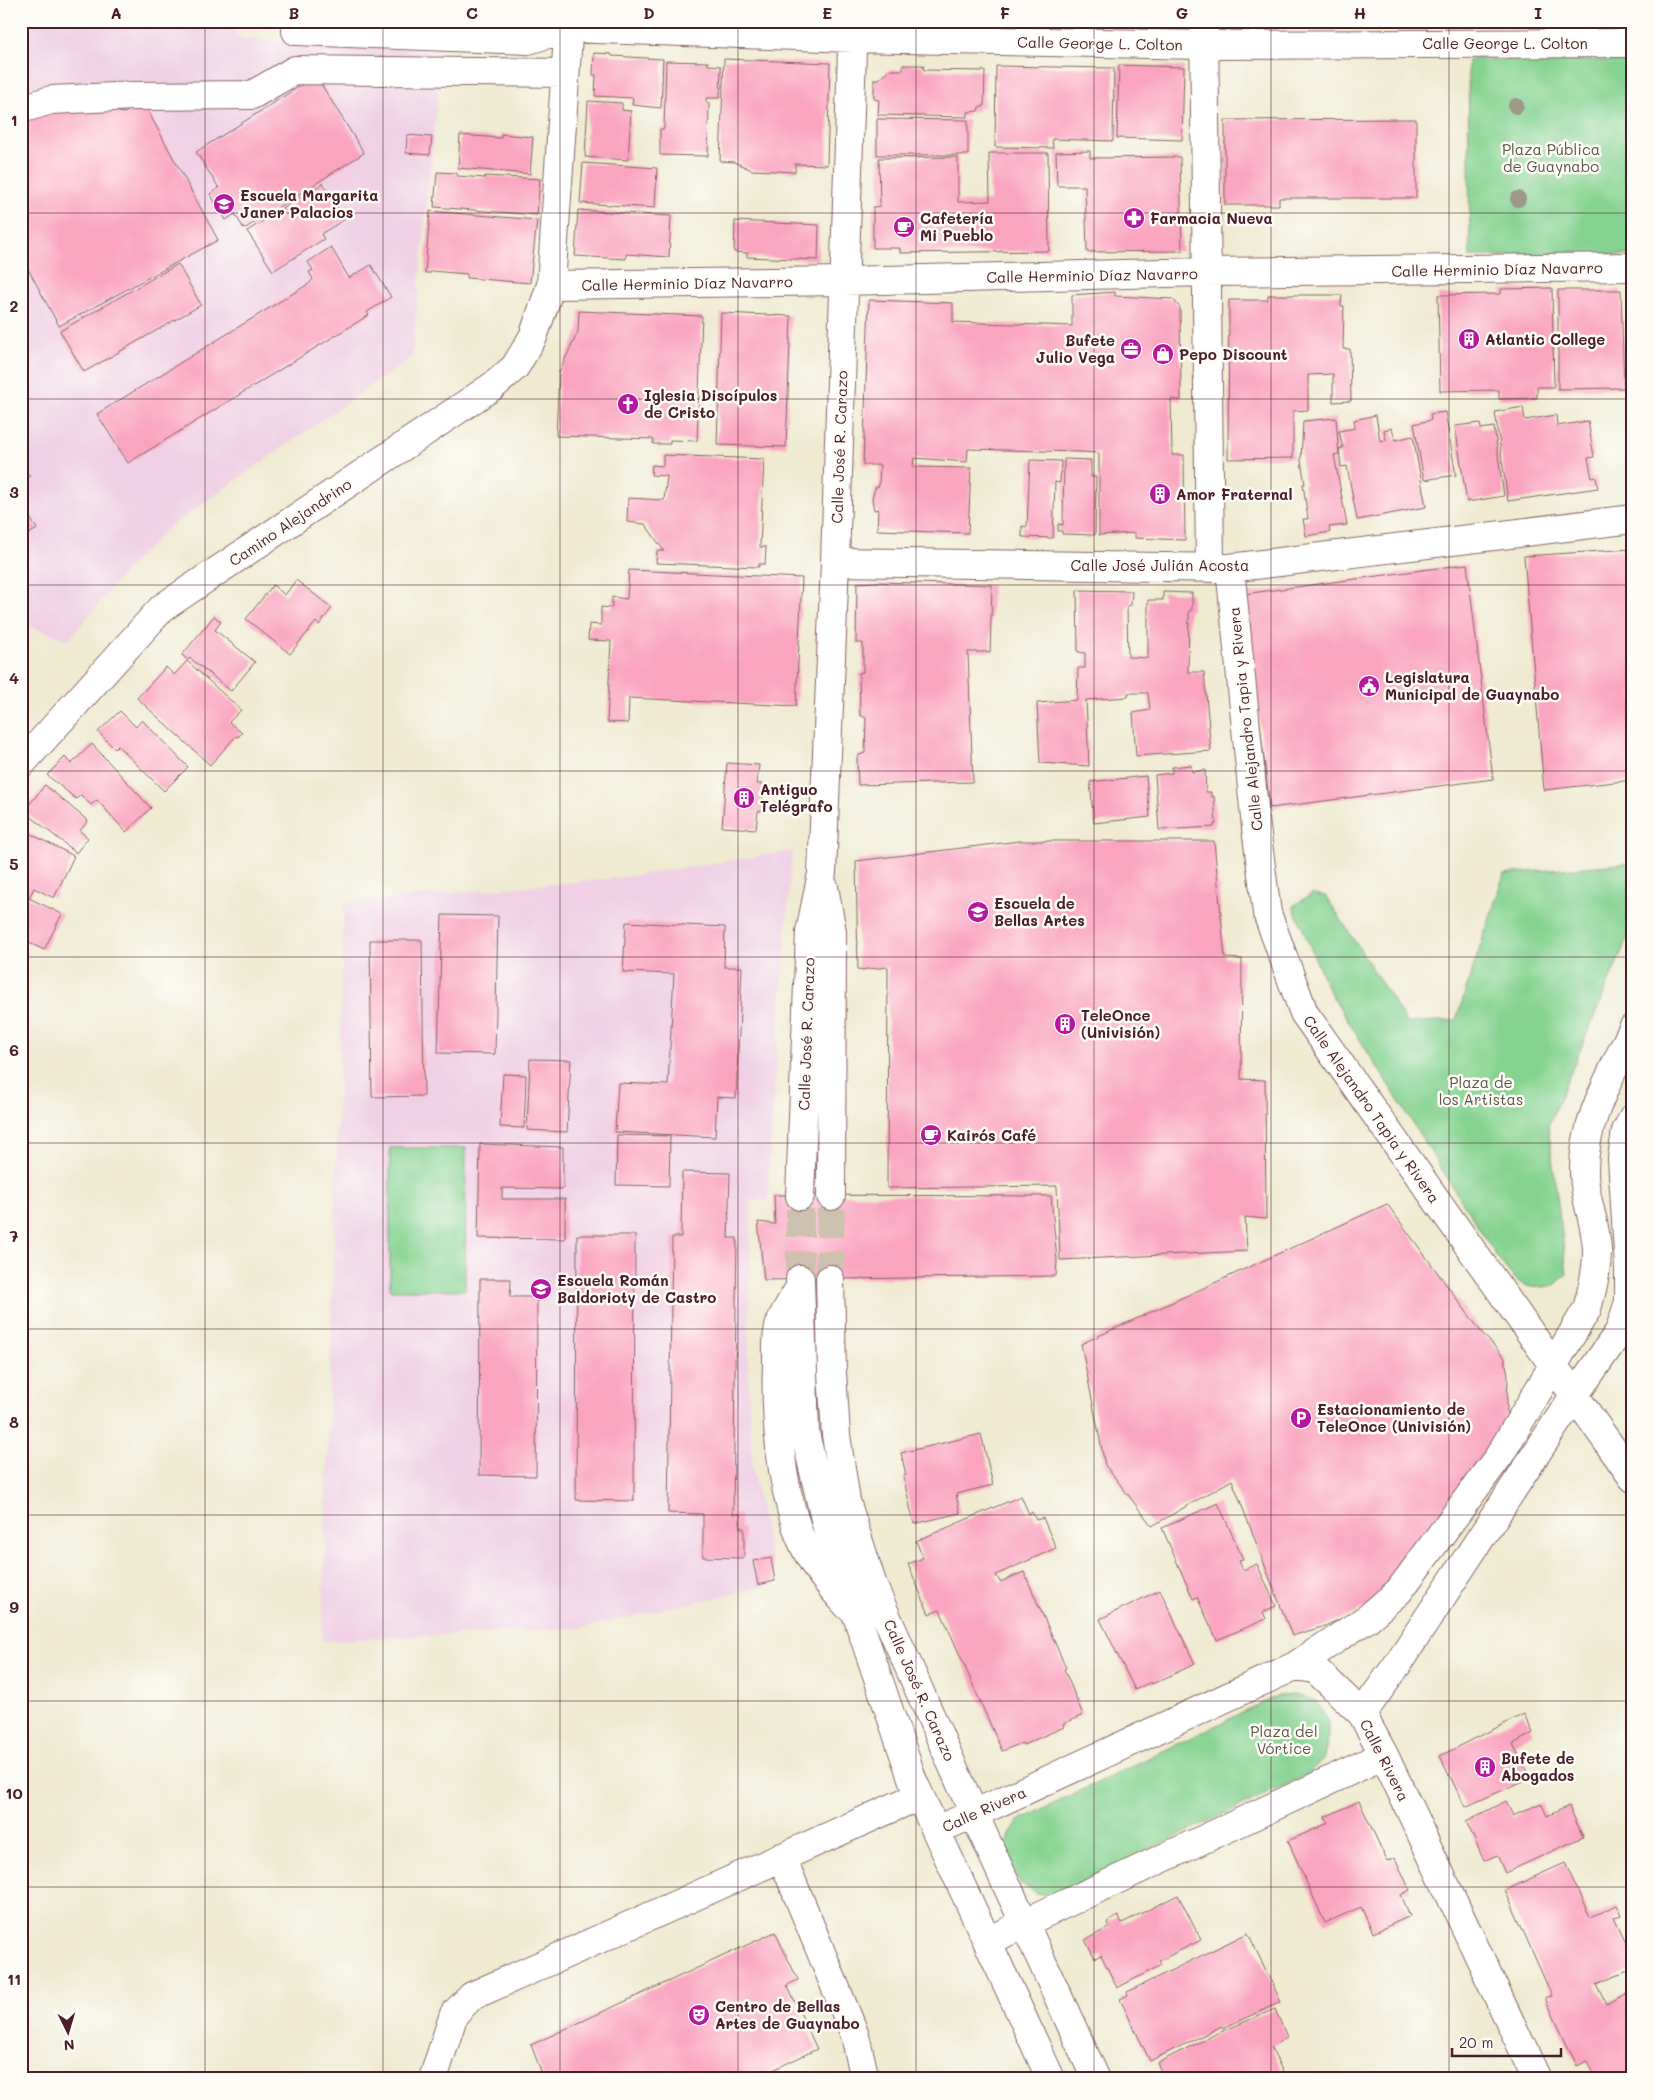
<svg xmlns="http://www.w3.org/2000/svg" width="1654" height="2100" viewBox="0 0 1654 2100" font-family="Mali,sans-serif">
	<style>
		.built { fill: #f0d0e5 }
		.green { fill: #86d391; stroke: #68795e }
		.building { fill: #faa4c0 }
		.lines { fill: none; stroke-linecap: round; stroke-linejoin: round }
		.minor-tunnel { stroke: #cec1af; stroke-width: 28; stroke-dasharray: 28 14; stroke-linecap: butt }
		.minor-casing { stroke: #846665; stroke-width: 30 }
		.minor { stroke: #fff; stroke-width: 28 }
		.tree { fill: #9e9886 }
		.grid { fill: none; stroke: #4a1f2b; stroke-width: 1; stroke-opacity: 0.55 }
		.labels { text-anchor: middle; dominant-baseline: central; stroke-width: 5; stroke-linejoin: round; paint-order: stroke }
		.street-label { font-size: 15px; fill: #4a1f2b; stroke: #fdfcf7 }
		.park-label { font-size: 15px; fill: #5c554a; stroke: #fdfcf7 }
		.poi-label { font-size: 15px; font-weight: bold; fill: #4a1f2b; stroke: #fdfcf7; text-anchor: start }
		.neatline { fill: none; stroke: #4a1f2b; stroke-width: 2 }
		.grid-label { font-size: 16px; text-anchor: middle; font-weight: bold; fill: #4a1f2b }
	</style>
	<rect width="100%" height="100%" fill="#fdfcf7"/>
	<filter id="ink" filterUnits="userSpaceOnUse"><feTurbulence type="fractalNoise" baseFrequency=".02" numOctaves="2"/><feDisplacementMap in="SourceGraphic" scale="10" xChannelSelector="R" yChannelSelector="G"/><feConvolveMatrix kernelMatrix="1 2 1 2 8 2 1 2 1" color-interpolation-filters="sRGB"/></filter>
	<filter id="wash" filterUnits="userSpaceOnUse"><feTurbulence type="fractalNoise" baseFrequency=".0096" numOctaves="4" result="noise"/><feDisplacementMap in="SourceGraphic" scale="20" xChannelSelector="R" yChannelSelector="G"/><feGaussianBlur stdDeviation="1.12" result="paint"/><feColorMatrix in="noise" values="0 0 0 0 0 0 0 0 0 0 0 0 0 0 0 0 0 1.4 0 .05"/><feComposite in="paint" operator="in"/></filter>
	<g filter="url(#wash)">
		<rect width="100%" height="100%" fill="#efead0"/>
		<path class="built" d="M21,21H223L241,39L442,50L412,357L168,528L126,570L69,640L21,623Z
			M792,851L768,1174L769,1200L751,1201L748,1378L752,1466L775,1584L582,1628L322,1641L344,903L618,878Z"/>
		<path class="green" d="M1468,59L1633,61V255L1470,256Z
			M1633,863V925L1548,1126L1567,1274L1555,1285C1521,1292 1517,1282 1497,1257L1328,989L1293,906L1312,894L1326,896L1407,1023L1456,1020L1504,874Z
			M390,1148H466L465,1290H390Z
			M1294,1695L1315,1700L1328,1719V1740L1323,1760L1308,1774L1052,1896L1037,1893L1021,1884L1007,1858L1009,1837L1018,1821L1277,1696Z"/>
		<g id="blocks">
			<path class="building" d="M318,21H523L522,36Z
				M891,21H979V24L892,23Z
				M594,53L611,54L612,56L663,59L661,108L632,105L633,98L595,96L596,75H593Z
				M724,59L830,63L827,165L795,164V172L752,170L734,162L720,161Z
				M666,61L708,62V65L721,66L720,98H706V103H709L708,156L660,155V129H664Z
				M903,65H923L924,70L985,71L984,107H979L978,111L968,112V117L878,115L879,100L874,99V79H879L889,70H903Z
				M1119,65L1184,67L1182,140L1117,138Z
				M996,66L1114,68L1113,141L1052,139L1053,148L995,147Z
				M316,76L364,153L244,229L235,214L226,220L210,194L219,188L196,152Z
				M61,101L124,113L143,102L218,240L59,326L21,256V139L28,120Z
				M588,101L622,103V110L631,111L628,160L585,157Z
				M877,119L968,120V155H877Z
				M1416,119V198H1279V205H1225V120Z
				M501,134L533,137L530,174L458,168L460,135L501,138Z
				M407,135L432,137L430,155L406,153Z
				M1090,151V158L1180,157L1182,251L1087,252L1085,186H1057L1056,152Z
				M989,153H1048L1049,251L900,253V248H873V207L880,206L879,158L958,157V202L990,201Z
				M583,163L657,168L655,208L580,203Z
				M437,172L457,173V176L485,178V176L540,179L537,215L434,207Z
				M323,183L345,219L321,234L324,239L273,271L247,231Z
				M578,210L671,216L669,257L626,254V259L575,256Z
				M430,211L537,220L530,283L467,278V274L431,271V273H425Z
				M735,221L819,225L818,260L747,257V253L734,252Z
				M331,247L349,278L371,265L391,297L367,312L369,315L128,463L97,414L310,283L313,279L309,272L313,270L308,262Z
				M178,264L201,305L84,372L60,331Z
				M1552,288L1554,387H1537V398L1499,399V390L1440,391L1438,295L1501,294V289Z
				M1558,290H1621L1624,388L1558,389Z
				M1115,292V296L1173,299L1180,308L1181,400L1171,399L1172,455H1184L1185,540L1135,538V533L1099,535V453L1080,452L968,449L967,462L914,458L913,467L971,468L968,533L877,530L878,509L874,510L872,499L875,488L879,486L880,465H863L869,300L953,303V322L1072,326V295Z
				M1268,295H1342L1341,306H1344L1343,349H1350L1351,401L1333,402V374L1308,375V410L1293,411V458L1228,459L1229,300H1268Z
				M579,311L702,316L697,441L670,440V444H653V439L556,436L559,372L578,332Z
				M721,313L791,316L786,447L717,445Z
				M1523,407L1525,420L1556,415L1557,426L1588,421L1594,457L1588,458L1592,478L1596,477L1598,488L1508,501L1495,412Z
				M1445,412L1456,475L1424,480L1414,424L1431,420L1430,414Z
				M1376,415L1380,441L1386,440L1384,430L1392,428L1395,440L1413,436L1426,507L1357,520L1347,466L1341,467L1339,449L1343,448L1339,431L1355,428L1354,420Z
				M1336,418L1339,454L1334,455L1347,525L1329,527L1330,532L1306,536L1303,519H1308L1303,484H1305L1301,461L1303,421Z
				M1480,423L1481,429L1494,427L1504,496L1467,502L1455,426Z
				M663,455L764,459L760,547H766L765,564H759V567L656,563L657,551H664L645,524L627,522L628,498L664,500L667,476L651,475L652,465L663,466Z
				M1064,459L1091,460V477H1096L1095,535L1062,534V531H1058V524L1063,525Z
				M1030,460L1061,461L1060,483L1055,482L1053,538L1022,537V526L1027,527Z
				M21,463L30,477L21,482Z
				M21,503L37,529L21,539Z
				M1633,549V780L1544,790L1524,556Z
				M1467,564L1493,779L1270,808L1244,594Z
				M629,570L802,578L796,706L629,698L628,723L607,722L611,641L588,640L589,624L601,625V607L612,608V597L627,599Z
				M296,580L332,608L319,625L316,622L290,654L246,619L273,585L285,595Z
				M876,582L992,585L990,652H968L973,782L858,785L857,758L859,755L865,753L866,718L860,715L859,673L863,672V643H856L857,583Z
				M1077,590L1132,591L1131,605L1127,606L1128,657L1148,658V600H1163V592L1192,593V610L1189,611L1188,672H1204L1211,751L1136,756L1133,713L1150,710L1148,693H1128V697L1086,700L1089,766L1040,763L1037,703L1077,700L1078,668H1085V653L1078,652Z
				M214,616L221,622L215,630L255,662L231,691L190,658L188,660L182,655Z
				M187,661L241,710L229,722L242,733L238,737L236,736L210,765L137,698L166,667L174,675Z
				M120,711L136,727L142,720L188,767L164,791L118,746L115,749L98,732Z
				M92,744L151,808L126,832L97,800L91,805L81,795L76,799L47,775L65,757L71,764Z
				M727,763L759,765L757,784H764L762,811H758L756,829L722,827Z
				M1191,765L1192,772L1205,770L1206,792H1211V797L1214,796L1216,824H1214V827L1159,830L1155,775L1172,773V767Z
				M1146,776L1150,817L1094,823L1090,782Z
				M45,785L88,821L80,831L88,838L76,853L24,811Z
				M21,829L74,856L54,898L34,888L29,898L62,914L44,950L21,939Z
				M1019,841H1214L1225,958L1242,959L1241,1079L1265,1080L1266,1219L1245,1217L1247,1251L1060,1260L1057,1186L887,1188L888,967L858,970L856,861Z
				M442,915L498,916L495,1054L438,1053Z
				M626,922L725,927L724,967H742L736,1098L717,1097L715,1137L615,1132L618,1083L668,1085L674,974L623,972Z
				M370,940H422L424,1096L372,1097Z
				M21,950L28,953L21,968Z
				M21,1059L27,1061L21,1074Z
				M530,1059L571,1060L567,1132L527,1130Z
				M503,1074L526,1075L524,1128L500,1127Z
				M617,1135L670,1136L669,1186L616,1185Z
				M480,1144L563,1147V1189L502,1188V1199H565V1239L478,1238Z
				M682,1172L730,1173L728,1238H737L733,1514H740V1528H744V1558L703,1557V1514L668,1513L672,1237H681Z
				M774,1195L1051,1196L1057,1260L1056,1276L764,1280L758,1222L775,1224Z
				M1387,1204L1482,1333L1505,1358L1508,1377L1506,1429L1391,1596L1325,1626L1292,1636L1232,1480L1152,1526L1105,1465L1081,1344Z
				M577,1235H635L634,1501L576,1500Z
				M480,1279H511L510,1297H537L536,1476L479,1475Z
				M981,1434L993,1485L956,1494L960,1513L914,1524L903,1476L906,1475L901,1453Z
				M1021,1496L1029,1514L1032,1512L1036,1520L1043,1518L1056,1548L996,1575L1000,1582L1024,1572L1066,1668L1064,1669L1083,1715L1063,1724L1064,1727L1023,1745L1022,1743L1002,1751L940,1610L929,1614L908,1564L923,1558L916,1541Z
				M1218,1503L1243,1559L1239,1560L1243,1570L1257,1564L1276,1606L1263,1612L1266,1619L1217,1640L1197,1597L1193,1599L1162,1528Z
				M771,1558L775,1581L758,1585L753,1561Z
				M1160,1590L1195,1664L1152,1684L1151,1682L1135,1690L1100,1619Z
				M1524,1714L1533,1733L1513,1744L1530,1778L1465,1807L1440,1756Z
				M1359,1801L1387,1861L1395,1858L1410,1890L1401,1895L1410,1916L1373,1933L1361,1907L1325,1923L1288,1841L1328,1823L1325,1817Z
				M1506,1801L1513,1816L1541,1803L1547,1816L1569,1806L1583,1837L1505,1873L1497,1855L1484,1861L1466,1821Z
				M1565,1863L1590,1917L1617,1905L1622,1916L1614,1918L1633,1958V1969L1596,1984L1606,2004L1632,1991L1633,2079H1595L1587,2061L1577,2066L1545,1998L1552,1996L1505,1890Z
				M1178,1895L1201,1940L1159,1961L1161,1965L1117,1988L1101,1955L1095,1958L1085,1940L1110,1927L1107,1922L1118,1916L1122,1923Z
				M775,1932L798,1980L787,1985L817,2049L754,2079H544L531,2045Z
				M1248,1933L1281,2002L1223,2028L1222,2026L1150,2061L1120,1999L1128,1995L1127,1992Z
				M1275,2009L1287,2037L1271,2047L1286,2079H1165L1157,2063L1216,2034Z"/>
		</g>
	</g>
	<g filter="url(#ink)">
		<use href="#blocks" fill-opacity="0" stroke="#846665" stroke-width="1"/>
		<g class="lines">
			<path class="minor-tunnel" d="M800,1279V1196
				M830,1279L831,1196"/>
			<g class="minor-casing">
				<path id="minor" d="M1204,21L1210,568
					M296,31L528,40L568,28L853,38L1204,45L1633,43
					M21,109L51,100L135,96L252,95L295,70L565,73
					M551,285L844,281L1206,272L1633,267
					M835,562L1230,568L1633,519
					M1230,568L1256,828L1267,913L1304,1013L1633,1478
					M21,764L162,608L493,386L515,367L533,337L551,285L569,21
					M824,887L832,932L831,1196
					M800,1196L810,932L822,873L835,562L853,21
					M800,1279L805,1433L827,1528L913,1781L1051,2079
					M830,1279L832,1373L836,1435L846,1501L873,1586L974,1814L1096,2079
					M800,1287C794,1298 786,1309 781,1321C776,1333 777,1349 777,1362C775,1417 780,1482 799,1534C810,1563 828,1584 848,1606
					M1295,1666L1368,1618L1399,1591L1499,1456L1587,1309C1592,1290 1597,1271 1597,1252C1597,1225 1584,1199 1584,1172C1583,1121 1612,1074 1633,1028
					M1362,1714L1397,1665L1574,1396L1619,1332L1629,1302V1268L1622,1158L1626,1131L1633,1118
					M936,1830L974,1814L1295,1666L1315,1669L1362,1714L1384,1755L1537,2079
					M782,1857L855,2035L865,2079
					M988,1942L1024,1923L1384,1755
					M433,2079L454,2014L472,1996L919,1796"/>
			</g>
			<use href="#minor" class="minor"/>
		</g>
		<g class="tree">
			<circle cx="1516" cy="106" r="8"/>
			<circle cx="1518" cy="199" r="8"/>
		</g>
	</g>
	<path class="grid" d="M205,21V2079M383,21V2079M560,21V2079M738,21V2079M916,21V2079M1094,21V2079M1271,21V2079M1449,21V2079M21,213H1633M21,399H1633M21,585H1633M21,771H1633M21,957H1633M21,1143H1633M21,1329H1633M21,1515H1633M21,1701H1633M21,1887H1633"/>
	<defs>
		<g id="school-disc" transform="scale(1.125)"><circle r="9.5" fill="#b5179e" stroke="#fdfcf7"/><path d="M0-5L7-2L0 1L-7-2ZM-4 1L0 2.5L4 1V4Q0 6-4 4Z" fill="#fff"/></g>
		<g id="pharmacy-disc" transform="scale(1.125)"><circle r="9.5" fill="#b5179e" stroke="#fdfcf7"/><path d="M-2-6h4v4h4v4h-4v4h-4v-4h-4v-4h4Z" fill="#fff"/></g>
		<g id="cafe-disc" transform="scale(1.125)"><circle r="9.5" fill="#b5179e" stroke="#fdfcf7"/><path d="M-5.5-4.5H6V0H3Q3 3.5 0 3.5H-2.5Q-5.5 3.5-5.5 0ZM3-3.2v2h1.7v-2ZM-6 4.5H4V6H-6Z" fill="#fff"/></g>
		<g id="building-disc" transform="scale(1.125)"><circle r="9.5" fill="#b5179e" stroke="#fdfcf7"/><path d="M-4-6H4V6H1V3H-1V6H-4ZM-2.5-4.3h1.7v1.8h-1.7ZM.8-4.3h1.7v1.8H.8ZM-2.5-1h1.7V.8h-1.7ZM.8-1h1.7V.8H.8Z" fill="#fff"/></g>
		<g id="office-disc" transform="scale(1.125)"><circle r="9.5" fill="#b5179e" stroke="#fdfcf7"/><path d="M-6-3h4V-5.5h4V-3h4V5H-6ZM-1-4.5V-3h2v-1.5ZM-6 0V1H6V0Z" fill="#fff"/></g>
		<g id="shop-disc" transform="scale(1.125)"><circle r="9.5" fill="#b5179e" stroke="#fdfcf7"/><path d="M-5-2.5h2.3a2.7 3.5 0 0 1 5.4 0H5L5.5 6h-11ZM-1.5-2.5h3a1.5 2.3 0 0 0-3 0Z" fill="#fff"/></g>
		<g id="church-disc" transform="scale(1.125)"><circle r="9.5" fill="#b5179e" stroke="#fdfcf7"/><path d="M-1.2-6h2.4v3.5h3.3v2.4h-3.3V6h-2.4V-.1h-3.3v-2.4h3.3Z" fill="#fff"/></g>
		<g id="civic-disc" transform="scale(1.125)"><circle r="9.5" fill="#b5179e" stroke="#fdfcf7"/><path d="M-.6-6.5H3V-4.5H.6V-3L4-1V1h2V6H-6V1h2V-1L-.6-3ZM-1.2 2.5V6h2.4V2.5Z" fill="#fff"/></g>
		<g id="parking-disc" transform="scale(1.125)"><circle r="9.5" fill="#b5179e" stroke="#fdfcf7"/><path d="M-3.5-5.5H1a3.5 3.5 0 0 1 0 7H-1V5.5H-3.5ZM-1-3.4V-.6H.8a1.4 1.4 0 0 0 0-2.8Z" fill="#fff"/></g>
		<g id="theatre-disc" transform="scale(1.125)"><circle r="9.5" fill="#b5179e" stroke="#fdfcf7"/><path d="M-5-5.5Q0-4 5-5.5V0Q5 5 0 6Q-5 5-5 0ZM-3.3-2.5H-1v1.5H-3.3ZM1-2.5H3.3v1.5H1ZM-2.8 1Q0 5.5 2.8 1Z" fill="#fff"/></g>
	</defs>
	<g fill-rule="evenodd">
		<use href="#school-disc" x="224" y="204"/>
		<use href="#pharmacy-disc" x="1134" y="218"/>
		<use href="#cafe-disc" x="904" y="227"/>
		<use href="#building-disc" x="1469" y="339"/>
		<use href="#office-disc" x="1131" y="349"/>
		<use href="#shop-disc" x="1163" y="354"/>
		<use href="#church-disc" x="628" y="404"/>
		<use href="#building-disc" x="1160" y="494"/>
		<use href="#civic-disc" x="1369" y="686"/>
		<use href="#building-disc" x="744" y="798"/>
		<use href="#school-disc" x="978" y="912"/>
		<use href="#building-disc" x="1065" y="1024"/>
		<use href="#cafe-disc" x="931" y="1135"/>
		<use href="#school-disc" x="541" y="1289"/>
		<use href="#parking-disc" x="1301" y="1418"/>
		<use href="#building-disc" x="1485" y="1767"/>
		<use href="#theatre-disc" x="699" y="2015"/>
	</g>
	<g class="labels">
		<g class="street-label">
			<text transform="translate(1100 43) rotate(1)">Calle George L. Colton</text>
			<text x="1505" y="43">Calle George L. Colton</text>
			<text transform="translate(1497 269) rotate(-1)">Calle Herminio Díaz Navarro</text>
			<text transform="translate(1092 275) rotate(-1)">Calle Herminio Díaz Navarro</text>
			<text transform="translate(687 283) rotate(-1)">Calle Herminio Díaz Navarro</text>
			<text transform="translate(839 447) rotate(-88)">Calle José R. Carazo</text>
			<text transform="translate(290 522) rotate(-34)">Camino Alejandrino</text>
			<text x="1160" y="565">Calle José Julián Acosta</text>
			<text transform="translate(1245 719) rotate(-96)">Calle Alejandro Tapia y Rivera</text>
			<text transform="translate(806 1034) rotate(-88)">Calle José R. Carazo</text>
			<text transform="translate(1372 1109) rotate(55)">Calle Alejandro Tapia y Rivera</text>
			<text transform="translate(920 1690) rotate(66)">Calle José R. Carazo</text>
			<text transform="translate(1385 1760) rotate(63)">Calle Rivera</text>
			<text transform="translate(984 1809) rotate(-24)">Calle Rivera</text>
		</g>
		<g class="park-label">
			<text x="1551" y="149">Plaza Pública<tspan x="1551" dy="17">de Guaynabo</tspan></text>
			<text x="1481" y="1082">Plaza de<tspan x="1481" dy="17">los Artistas</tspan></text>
			<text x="1284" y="1731">Plaza del<tspan x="1284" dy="17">Vórtice</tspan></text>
		</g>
		<g class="poi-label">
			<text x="240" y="195">Escuela Margarita<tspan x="240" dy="17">Janer Palacios</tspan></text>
			<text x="920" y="218">Cafetería<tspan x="920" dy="17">Mi Pueblo</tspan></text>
			<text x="1150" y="218">Farmacia Nueva</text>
			<text x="1485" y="339">Atlantic College</text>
			<text x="1115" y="340" text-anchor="end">Bufete<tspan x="1115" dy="17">Julio Vega</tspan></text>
			<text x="1179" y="354">Pepo Discount</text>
			<text x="644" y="395">Iglesia Discípulos<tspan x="644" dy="17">de Cristo</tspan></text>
			<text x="1176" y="494">Amor Fraternal</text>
			<text x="1385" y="677">Legislatura<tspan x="1385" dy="17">Municipal de Guaynabo</tspan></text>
			<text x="760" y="789">Antiguo<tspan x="760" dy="17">Telégrafo</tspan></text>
			<text x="994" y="903">Escuela de<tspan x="994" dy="17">Bellas Artes</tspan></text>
			<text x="1081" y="1015">TeleOnce<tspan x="1081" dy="17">(Univisión)</tspan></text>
			<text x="947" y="1135">Kairós Café</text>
			<text x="557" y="1280">Escuela Román<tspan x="557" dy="17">Baldorioty de Castro</tspan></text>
			<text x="1317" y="1409">Estacionamiento de<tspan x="1317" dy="17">TeleOnce (Univisión)</tspan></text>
			<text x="1501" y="1758">Bufete de<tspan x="1501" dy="17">Abogados</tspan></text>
			<text x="715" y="2006">Centro de Bellas<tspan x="715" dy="17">Artes de Guaynabo</tspan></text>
		</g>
	</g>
	<rect width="1654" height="2100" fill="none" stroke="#fdfcf7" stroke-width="55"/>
	<g transform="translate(68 2032) rotate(175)" stroke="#fdfcf7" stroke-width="4" paint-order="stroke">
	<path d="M0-4L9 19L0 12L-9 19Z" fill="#4a1f2b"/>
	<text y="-8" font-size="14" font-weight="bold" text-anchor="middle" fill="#4a1f2b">N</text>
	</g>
	<path d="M1452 2048v8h109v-8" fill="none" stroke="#4a1f2b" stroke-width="2.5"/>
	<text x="1459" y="2048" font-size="15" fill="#4a1f2b" stroke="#fdfcf7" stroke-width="4" paint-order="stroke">20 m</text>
	<rect x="28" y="28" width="1598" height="2044" class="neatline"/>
	<g class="grid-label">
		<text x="116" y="19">A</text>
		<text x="294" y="19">B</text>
		<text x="472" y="19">C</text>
		<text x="649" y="19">D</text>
		<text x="827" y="19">E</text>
		<text x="1005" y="19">F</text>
		<text x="1182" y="19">G</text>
		<text x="1360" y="19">H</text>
		<text x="1538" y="19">I</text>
		<text x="14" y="126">1</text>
		<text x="14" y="312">2</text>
		<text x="14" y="498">3</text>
		<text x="14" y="684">4</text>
		<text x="14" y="870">5</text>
		<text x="14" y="1056">6</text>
		<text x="14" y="1242">7</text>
		<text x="14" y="1428">8</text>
		<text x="14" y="1613">9</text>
		<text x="14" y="1799">10</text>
		<text x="14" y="1985">11</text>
	</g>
</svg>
